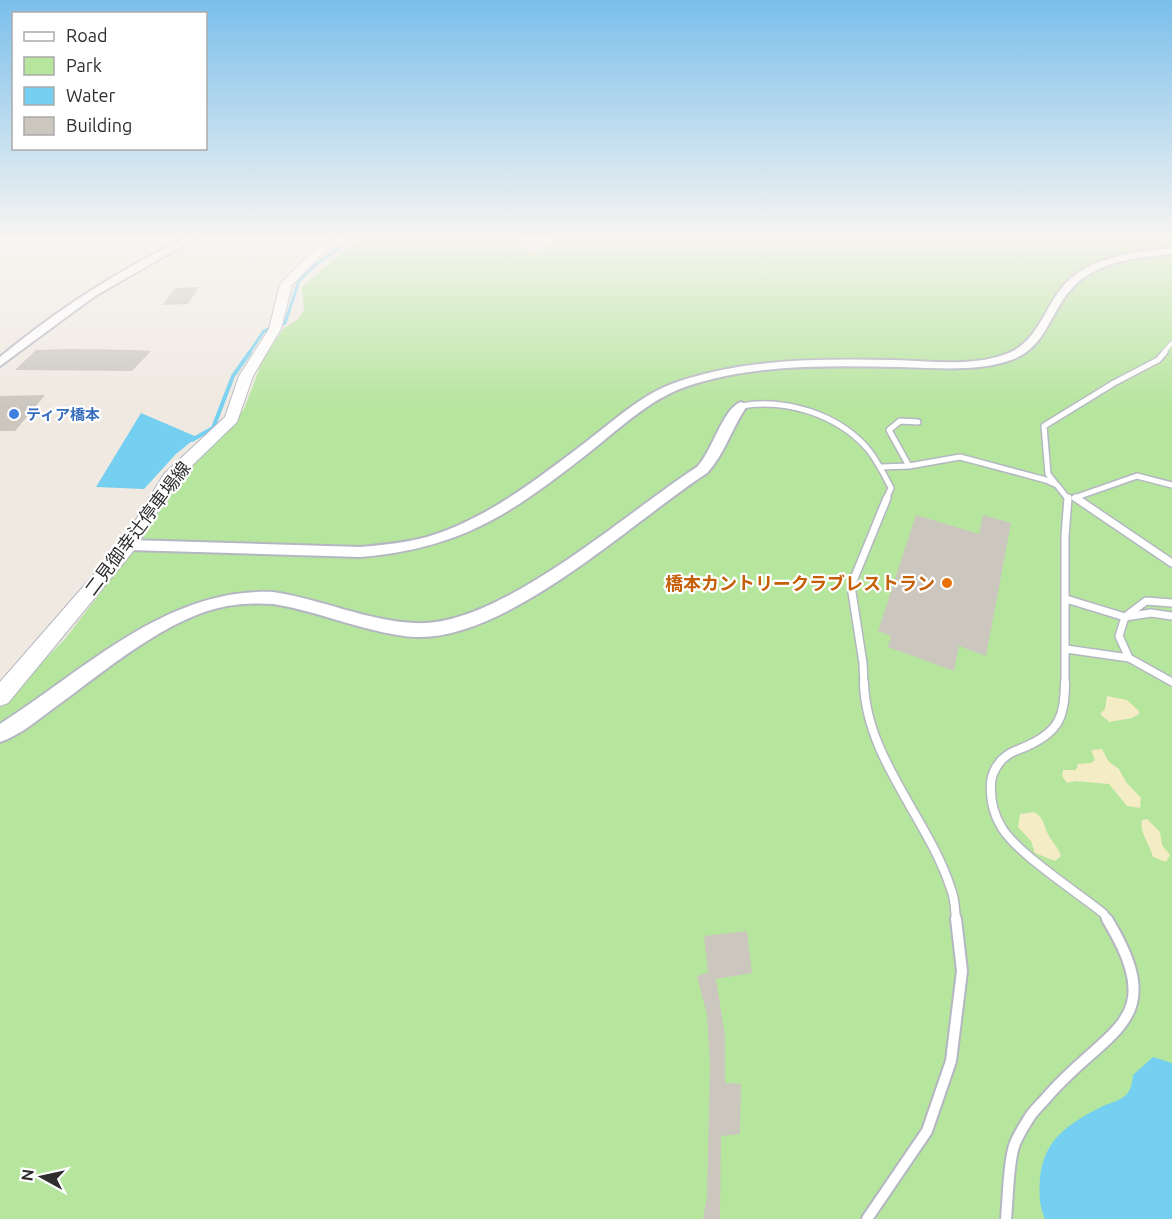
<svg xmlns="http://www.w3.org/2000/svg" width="1172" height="1219" viewBox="0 0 1172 1219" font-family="Ubuntu,'Noto Sans JP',sans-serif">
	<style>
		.green { fill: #b6e59e }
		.sand { fill: #f3ecc5 }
		.water { fill: #75cff0 }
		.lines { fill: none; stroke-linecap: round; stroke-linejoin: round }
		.stream-far1 { stroke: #75cff0; stroke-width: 3 }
		.stream { stroke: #75cff0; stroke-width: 4 }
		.building { fill: #cbc7bf }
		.service-far4-casing { stroke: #b4b7c1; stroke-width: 5 }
		.service-far3-casing { stroke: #b4b7c1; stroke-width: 8 }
		.service-far2-casing { stroke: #b4b7c1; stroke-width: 10 }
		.service-far1-casing { stroke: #b4b7c1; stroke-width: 11 }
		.service-casing { stroke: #b4b7c1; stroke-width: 14 }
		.tertiary-casing { stroke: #b4b7c1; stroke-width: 4 }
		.secondary-casing { stroke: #b4b7c1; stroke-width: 2 }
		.service-far4 { stroke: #fff; stroke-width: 4 }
		.service-far3 { stroke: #fff; stroke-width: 5 }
		.service-far2 { stroke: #fff; stroke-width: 7 }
		.service-far1 { stroke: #fff; stroke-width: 8 }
		.service { stroke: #fff; stroke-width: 10 }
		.tertiary { fill: #fff; fill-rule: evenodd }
		.secondary { fill: #fff; fill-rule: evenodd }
		.shop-dot { fill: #3f7fe0; stroke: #fff; stroke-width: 2 }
		.food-dot { fill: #e8710a; stroke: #fff; stroke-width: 2 }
		.labels { text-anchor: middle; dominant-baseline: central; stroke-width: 4.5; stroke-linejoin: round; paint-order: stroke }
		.far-shop-label { font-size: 15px; font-weight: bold; fill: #366cbe; stroke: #fff; text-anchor: start }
		.street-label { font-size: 18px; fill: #2e2e2e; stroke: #fff }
		.food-label { font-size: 18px; font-weight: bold; fill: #c56008; stroke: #fff; text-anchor: end }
	</style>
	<rect width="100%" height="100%" fill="#efe9e1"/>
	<path class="green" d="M359,238H518L529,253H539L554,238H1172V1219H0V705L65,639L114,575L179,473L233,424L244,409L263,359L284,328L297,320L304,311L302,287Z"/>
	<path class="sand" d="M1107,696L1127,700L1139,711V714L1132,718L1109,722L1100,714L1105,709Z
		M1102,749L1109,762L1119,769L1126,782L1141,798L1140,808L1127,806L1109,784L1075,781L1067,783L1062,776L1063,770H1076L1078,764L1091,763L1095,760L1091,750Z
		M1034,812C1045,818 1043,826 1049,836C1053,843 1058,847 1061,856L1055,861L1035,853L1031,841L1018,827L1020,814Z
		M1147,819L1160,832L1162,845L1170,855L1166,862L1153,857C1150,845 1139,832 1142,820Z"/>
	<path class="water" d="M141,413L197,437L176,454L144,489L96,487Z
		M1153,1057L1172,1063V1219H1045C1039,1205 1039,1193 1040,1178C1044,1138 1070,1123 1103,1106C1110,1103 1119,1101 1125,1096C1131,1091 1132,1083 1133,1075Z"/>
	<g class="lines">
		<path class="stream-far1" d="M249,353L264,331L285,323L299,281L313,267L352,238"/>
		<path class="stream" d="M192,440L213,428L233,376L250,352"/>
	</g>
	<path class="building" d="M199,287L188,304L162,305L175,288Z
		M72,349L135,350L151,351L132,371L15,370L36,350Z
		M45,395L15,431H0V396Z
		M916,515L979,534L983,515L1011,523L986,656L959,646L954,671L888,647L891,636L878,631Z
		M747,931L752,973L716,979L725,1036V1083L741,1084L740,1134L721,1136L720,1219H703L707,1196L710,1064L707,1015L697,976L708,972L704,936Z"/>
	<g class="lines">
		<g class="service-far4-casing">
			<path id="service-far4" d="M1163,353L1172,343"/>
		</g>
		<g class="service-far3-casing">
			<path id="service-far3" d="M741,406C785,398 837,414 867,448C877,460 884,474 891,488L886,499
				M909,466L889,430L900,421L918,422
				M881,467L909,466L960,457L1046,480L1057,485L1068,499
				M1055,483L1048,474L1044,426L1114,383L1158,360L1165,352
				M1074,498L1137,476L1172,485
				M1076,498L1078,499"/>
		</g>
		<g class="service-far2-casing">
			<path id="service-far2" d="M1076,498L1172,563
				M1066,599L1125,617L1146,601L1172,603
				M1066,649L1129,658L1172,682
				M1129,658L1119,636L1125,617L1151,613L1172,616
				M864,685L863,663L851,586L887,498
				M1065,685V536L1068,498"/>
		</g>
		<g class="service-far1-casing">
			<path id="service-far1" d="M864,683C866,758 929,820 951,889C955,898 955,910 956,920
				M1065,683C1065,714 1060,731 1029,745C1022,749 1011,751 1005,757C997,763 991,775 991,784C990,799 994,815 1002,828C1018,854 1077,892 1103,913L1108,920"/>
		</g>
		<g class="service-casing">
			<path id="service" d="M867,1219L927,1131L951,1061L962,971L956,919
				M1006,1219C1008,1199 1008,1165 1014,1146C1017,1137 1024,1126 1029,1118C1034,1110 1041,1104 1047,1097C1107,1027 1171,1024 1107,919"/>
		</g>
		<g class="tertiary-casing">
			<path id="tertiary" d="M186,238H196L95,296L0,366V357C57,310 118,270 186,238Z
				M1172,248V254C1140,257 1098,261 1074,286C1050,310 1047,348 1011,360C977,372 938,368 902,367C830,366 755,363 685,387C649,400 621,427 591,451C512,513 463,548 360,557L129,550L121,545L129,540L360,547C383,545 405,543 427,537C487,519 537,479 586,442C615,420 642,394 677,382C747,358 821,359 893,360C929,361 972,367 1006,354C1039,342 1044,306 1066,283C1091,256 1138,252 1172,248Z
				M741,402L747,406C732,427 725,454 707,473C632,522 508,640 416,637C372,635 319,611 273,604C258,603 243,603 227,606C169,616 105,671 58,705C40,718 21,735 0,742V724C85,670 166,588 273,592C321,599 367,621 415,623C499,628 627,512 697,467C712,452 723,408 741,402Z"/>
		</g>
		<g class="secondary-casing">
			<path id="secondary" d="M332,238H343L320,256L292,285L281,329L253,376L237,422L176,481L135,549L8,703L0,706V682L123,541L164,474L225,417L239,376L269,329L280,284L312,252Z"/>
		</g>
		<use href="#service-far4" class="service-far4"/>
		<use href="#service-far3" class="service-far3"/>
		<use href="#service-far2" class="service-far2"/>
		<use href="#service-far1" class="service-far1"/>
		<use href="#service" class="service"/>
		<use href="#tertiary" class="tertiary"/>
		<use href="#secondary" class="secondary"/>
	</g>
	<linearGradient id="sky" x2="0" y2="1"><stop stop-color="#7abfeb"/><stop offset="0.58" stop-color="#f8f5f2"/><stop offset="1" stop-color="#f8f5f2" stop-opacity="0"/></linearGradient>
	<rect width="1172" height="408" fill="url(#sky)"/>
	<circle class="shop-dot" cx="14" cy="414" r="6"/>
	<circle class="food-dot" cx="947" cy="583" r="6"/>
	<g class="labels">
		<g class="far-shop-label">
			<text x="26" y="414">ティア橋本</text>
		</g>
		<g class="street-label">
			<text transform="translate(137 528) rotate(-53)">二見御幸辻停車場線</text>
		</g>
		<g class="food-label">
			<text x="935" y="583">橋本カントリークラブレストラン</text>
		</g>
	</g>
	<rect x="12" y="12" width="195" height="138" fill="#ffffff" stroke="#ababab" stroke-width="1.5"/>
	<rect x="24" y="32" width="30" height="9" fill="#ffffff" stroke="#ababab" stroke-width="1.5"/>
	<text x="66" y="42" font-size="18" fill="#2e2e2e">Road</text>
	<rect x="24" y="57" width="30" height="18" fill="#b6e59e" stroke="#ababab" stroke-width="1.5"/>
	<text x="66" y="72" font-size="18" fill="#2e2e2e">Park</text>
	<rect x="24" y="87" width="30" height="18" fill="#75cff0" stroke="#ababab" stroke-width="1.5"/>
	<text x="66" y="102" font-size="18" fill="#2e2e2e">Water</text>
	<rect x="24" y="117" width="30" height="18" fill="#cbc7bf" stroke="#ababab" stroke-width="1.5"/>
	<text x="66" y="132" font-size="18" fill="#2e2e2e">Building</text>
	<g transform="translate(42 1177) rotate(278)" stroke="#ffffff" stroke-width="4.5" paint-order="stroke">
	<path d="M0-4.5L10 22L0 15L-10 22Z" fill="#2e2e2e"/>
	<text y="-9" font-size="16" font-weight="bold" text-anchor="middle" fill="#2e2e2e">N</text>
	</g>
</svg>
